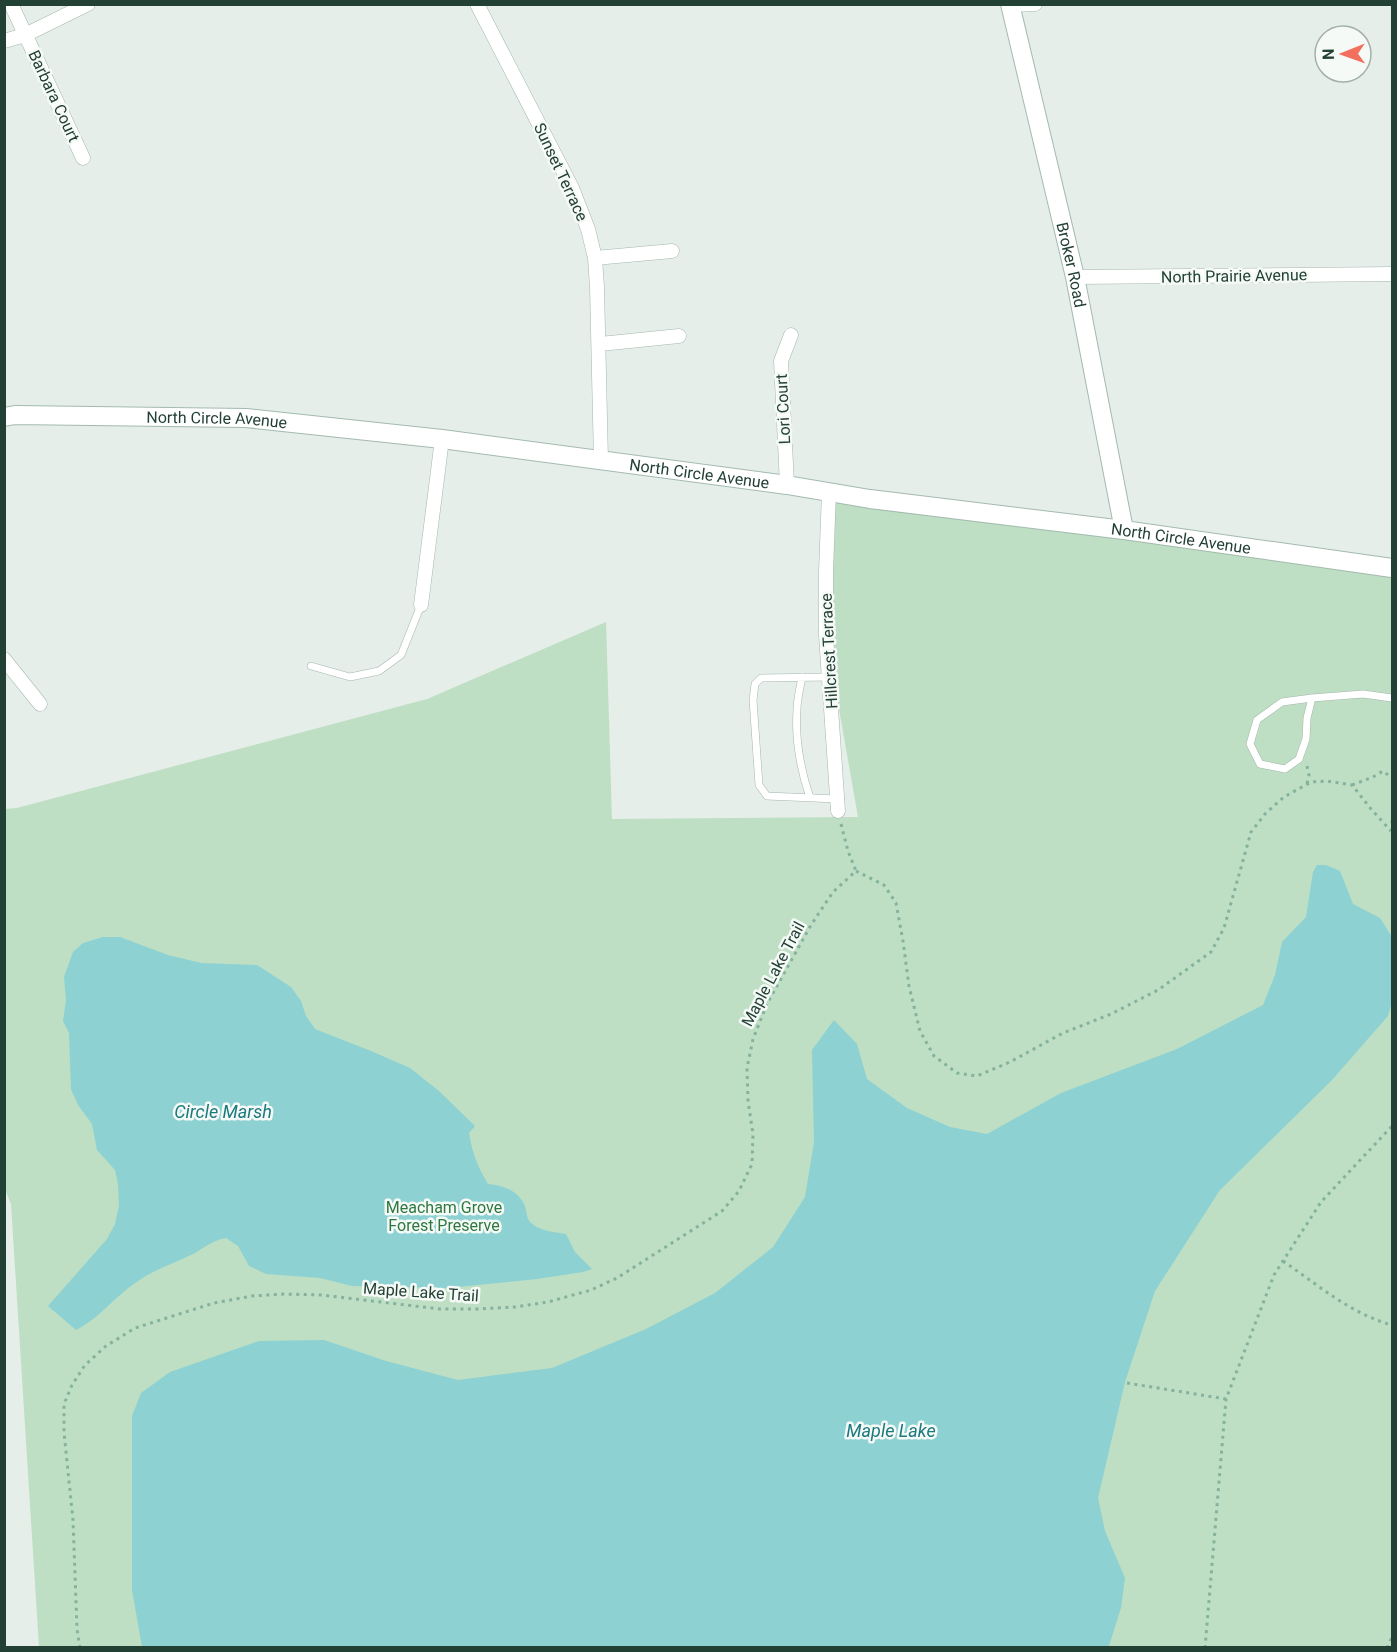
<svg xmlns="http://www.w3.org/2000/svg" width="1397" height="1652" viewBox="0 0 1397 1652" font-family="Roboto,sans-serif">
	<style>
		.green { fill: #bedfc3 }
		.water { fill: #8dd1d3 }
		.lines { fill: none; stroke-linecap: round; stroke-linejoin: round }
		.lane-casing { stroke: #a7b6af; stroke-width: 8 }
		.street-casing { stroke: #a7b6af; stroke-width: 15 }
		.secondary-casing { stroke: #a3baaf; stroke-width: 20 }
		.path { stroke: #85b29e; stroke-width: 3; stroke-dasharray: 3 4.5; stroke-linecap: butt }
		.lane { stroke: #fff; stroke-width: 7 }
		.street { stroke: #fff; stroke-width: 14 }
		.secondary { stroke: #fff; stroke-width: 18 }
		.labels { text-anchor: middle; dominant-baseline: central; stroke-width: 5; stroke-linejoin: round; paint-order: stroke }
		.street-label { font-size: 16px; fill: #234035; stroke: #f6faf7 }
		.park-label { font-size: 16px; fill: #2d7841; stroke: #f6faf7 }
		.water-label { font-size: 18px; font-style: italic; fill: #1c797e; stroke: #f6faf7 }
	</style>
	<rect width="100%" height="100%" fill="#e5eee9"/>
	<path class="green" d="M829,492L1392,568V1647H39L11,1204L5,1189V809L17,808L427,699L606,622L612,819L858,817L826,635Z"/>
	<path class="water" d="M1317,865H1326L1340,871L1353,904L1380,918L1392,937V1002L1388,1016L1332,1080L1220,1190L1155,1291L1125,1382L1098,1498L1105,1531L1125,1578L1121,1608L1109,1646L1101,1648L142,1647L132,1590V1416L141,1393L170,1372L259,1341L324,1340L386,1361L458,1380L552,1368L646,1329L715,1293L773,1247L805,1197L814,1142L812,1050L834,1020L857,1044L867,1079L907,1108L950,1127L987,1134L1061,1093L1177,1049L1263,1005L1275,975L1282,942L1306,917L1313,872Z
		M103,937H120L168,955L201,963L257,965L291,987L301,1001L306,1016L315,1029L371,1051L410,1068L439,1091L475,1126L469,1133C472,1153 478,1167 488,1184C502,1185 517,1190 524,1204C527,1210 526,1217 530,1222C539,1231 554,1232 566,1234L575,1252L592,1269L583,1272L537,1279L448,1288L352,1286L320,1278L266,1274L249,1266L238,1246L226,1238C213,1240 204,1248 193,1254C175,1263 155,1269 138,1281C116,1295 100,1318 76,1330L48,1306L107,1239L115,1224L119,1206L118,1184L115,1170L97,1150L92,1124L78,1105L71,1089L69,1033L63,1021L66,1000L64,977L73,952L83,943Z"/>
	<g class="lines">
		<g class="lane-casing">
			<path id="lane" d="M311,666L350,677L379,671L401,655L421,605
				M802,677C800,688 797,699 797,710C795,738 801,771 810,798
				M829,677L761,678L755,684L753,700L759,785L767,796L837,799
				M1312,698L1307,718L1306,739L1299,759L1285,769L1260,764L1250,744L1257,720L1282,702L1312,698L1363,694L1392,698"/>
		</g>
		<g class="street-casing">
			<path id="street" d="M11,4L83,158
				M477,4L572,188L588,229L595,258L597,287L601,461
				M1010,5L1035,4
				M4,41L25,35L88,4
				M595,258L672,251
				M1075,277L1392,274
				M600,344L679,336
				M787,485L781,361L791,335
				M829,492L826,572V635L838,811
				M421,605L442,439
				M4,659L40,704"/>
		</g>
		<g class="secondary-casing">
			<g id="secondary">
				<path id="s1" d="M1010,4L1075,277L1124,530"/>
				<path id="s2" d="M4,417L15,415L246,418L442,439L787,485L870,499L1124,530L1392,568"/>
			</g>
		</g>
		<path class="path" d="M1307,766L1309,775L1307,784
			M1352,785L1373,777L1383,771L1392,778
			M841,824L848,851L856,871
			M1392,831V818
			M856,871L884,885L896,903L903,941L909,986L920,1031L934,1056L957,1073L977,1076L1010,1062L1063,1033L1111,1014L1158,990L1211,952L1224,928L1251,832L1265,814L1284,797L1311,782L1327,781L1352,785L1371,809L1391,831
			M1283,1261C1318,1285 1351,1314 1392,1325
			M1127,1383L1226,1399
			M80,1648L77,1629L73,1520L64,1432V1404L72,1385L85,1365L106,1346L135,1328L214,1303L252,1296L284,1294L321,1295L440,1309H478L515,1307L548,1302L591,1290L617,1278L722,1211L739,1191L752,1164L753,1134L748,1101L747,1068L753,1039L767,1004L811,925L833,892L856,871
			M1205,1648L1226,1399L1274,1275L1321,1202L1392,1126
			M1387,1648L1392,1637"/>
		<use href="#lane" class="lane"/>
		<use href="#street" class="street"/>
		<use href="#secondary" class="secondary"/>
	</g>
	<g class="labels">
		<g class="street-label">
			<text transform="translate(54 96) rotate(65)">Barbara Court</text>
			<text transform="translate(561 172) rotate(65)">Sunset Terrace</text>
			<text stroke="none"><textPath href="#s1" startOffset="268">Broker Road</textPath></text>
			<text transform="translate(1234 276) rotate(-1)">North Prairie Avenue</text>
			<text transform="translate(783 409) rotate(-93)">Lori Court</text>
			<text stroke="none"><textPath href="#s2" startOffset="213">North Circle Avenue</textPath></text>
			<text stroke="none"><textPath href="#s2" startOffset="699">North Circle Avenue</textPath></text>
			<text stroke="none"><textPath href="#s2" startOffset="1185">North Circle Avenue</textPath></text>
			<text transform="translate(829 651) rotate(-93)">Hillcrest Terrace</text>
			<text transform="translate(773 974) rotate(-62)">Maple Lake Trail</text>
			<text transform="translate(421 1292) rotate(4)">Maple Lake Trail</text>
		</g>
		<g class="park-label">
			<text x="444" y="1207">Meacham Grove<tspan x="444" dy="18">Forest Preserve</tspan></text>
		</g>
		<g class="water-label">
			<text x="223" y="1111">Circle Marsh</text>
			<text x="891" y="1430">Maple Lake</text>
		</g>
	</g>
	<rect width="1397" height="1652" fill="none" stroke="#234035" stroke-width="12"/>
	<g transform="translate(1343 54) rotate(269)"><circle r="28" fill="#f6faf7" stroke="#a2b0a9" stroke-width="1.5"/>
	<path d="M0-4.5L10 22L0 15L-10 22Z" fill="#f3705e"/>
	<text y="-9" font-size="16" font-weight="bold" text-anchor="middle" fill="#234035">N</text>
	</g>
</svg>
